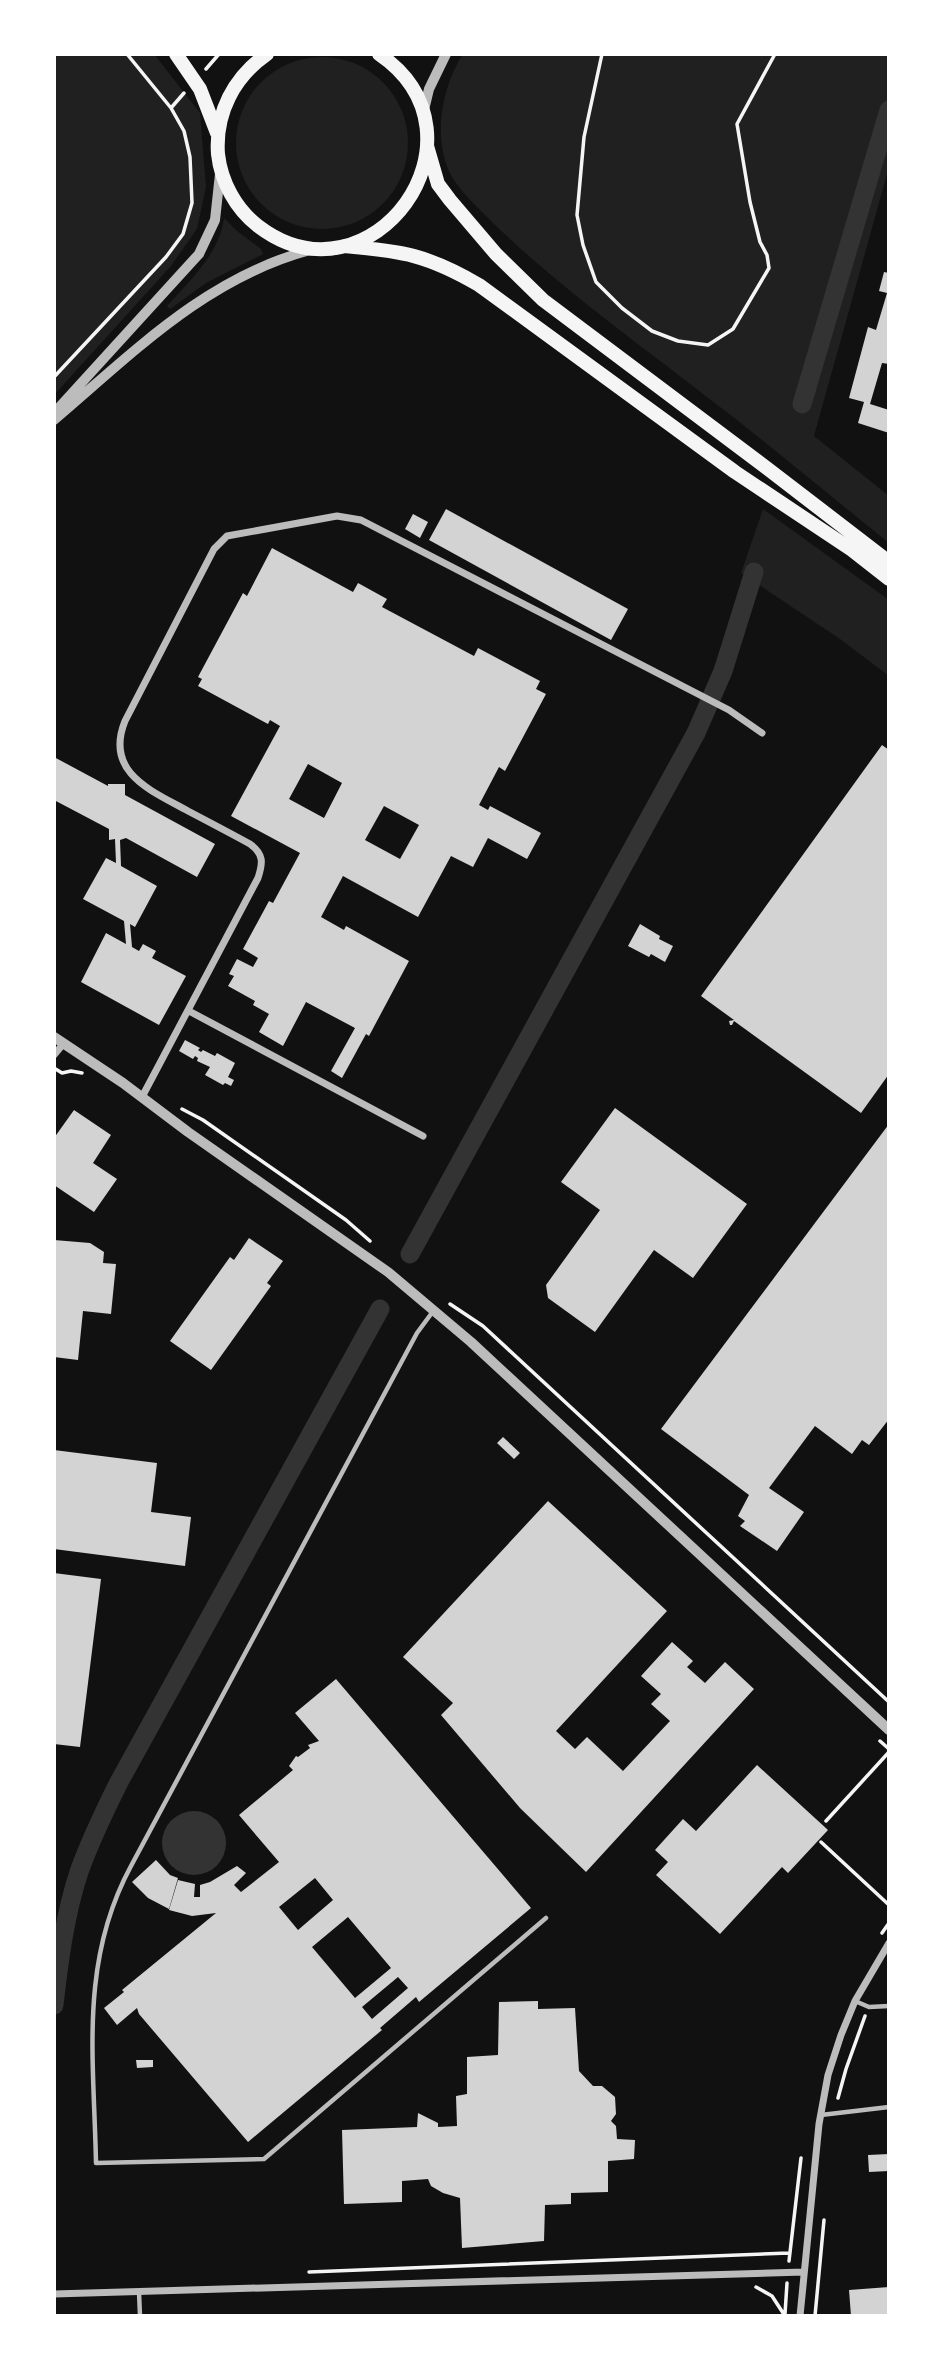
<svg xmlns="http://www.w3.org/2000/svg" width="943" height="2370" viewBox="0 0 943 2370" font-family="Ubuntu,sans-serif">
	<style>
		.green { fill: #202020 }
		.water { fill: #333 }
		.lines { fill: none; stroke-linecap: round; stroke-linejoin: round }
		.canal { stroke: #333; stroke-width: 19 }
		.building { fill: #d3d3d3; fill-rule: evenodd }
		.path { stroke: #f5f5f5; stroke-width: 3.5 }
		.service { stroke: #bcbcbc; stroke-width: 4.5 }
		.minor { stroke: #bcbcbc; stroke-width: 7 }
		.tertiary { stroke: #bcbcbc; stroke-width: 10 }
		.trunk { stroke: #f5f5f5; stroke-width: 14 }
	</style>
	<rect width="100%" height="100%" fill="#111"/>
	<path class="green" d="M54,54H154L200,113L206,187L197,229L171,266L54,395Z
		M463,54H889V167L814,436L889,496V543C828,494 769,444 707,397C635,341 559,287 493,223C478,207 458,191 449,171C433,135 442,86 463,54Z
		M236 143a86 86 0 1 1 172 0a86 86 0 1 1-172 0Z
		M224,218L237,231L261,249L263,254L206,283L170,309L167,306C191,279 219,254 224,218Z
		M763,509L889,600V676L840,639L741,573Z"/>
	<path class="water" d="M162 1843a32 32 0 1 1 64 0a32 32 0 1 1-64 0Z"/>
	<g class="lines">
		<path class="canal" d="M802,404L889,110
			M410,1254L696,733L723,671L754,572
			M54,2005C59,1961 65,1914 79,1872C90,1841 104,1812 119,1782L380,1309"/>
	</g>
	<path class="building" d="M884,272L889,273V364L882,363L870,404L889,410V433L858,423L864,402L849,398L868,327L876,330L887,293L879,291Z
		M446,509L628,609L611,640L429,540Z
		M413,514L428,522L420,538L405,529Z
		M272,548L353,592L358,583L387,599L382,607L474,656L478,648L540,681L536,689L546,694L505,771L499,767L479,805L488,810L490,806L541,833L527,859L488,838L473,867L451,856L418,917L343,876L321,917L344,930L346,926L409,961L369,1036L366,1034L342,1078L331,1071L355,1028L306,1002L283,1046L259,1032L269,1014L253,1005L255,1001L228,986L234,976L229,974L237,959L253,967L258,958L243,949L269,901L273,903L300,853L231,816L280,726L270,720L268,724L198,686L202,679L198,677L243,593L247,596ZM308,764L342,783L324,818L289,799ZM384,806L419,825L400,859L365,840Z
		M882,745L889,750V1074L861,1113L734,1021L732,1025H730L729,1021L734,1020L701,996Z
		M54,757L108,786V784H125V795L215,844L197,877L126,838L120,840L121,866L157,886L135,927L130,924L132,947L139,951L143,944L156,951L152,958L186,976L159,1025L81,982L106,933L126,944L124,921L83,899L106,858L116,863L115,839L109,840V829L54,800Z
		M640,924L660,936L659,939L673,946L665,962L651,954L649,957L628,946Z
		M185,1040L200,1048L198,1050L201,1052L203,1050L215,1056L217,1053L235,1063L228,1077L234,1080L231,1086L225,1083L223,1085L205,1075L210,1067L197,1061L198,1058L195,1056L193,1059L179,1051Z
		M615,1108L747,1204L693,1278L654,1250L595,1332L548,1298L546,1285L600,1210L561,1182Z
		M74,1110L111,1135L93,1163L117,1179L94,1212L54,1185V1138Z
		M889,1124V1419L869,1445L862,1440L852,1454L815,1426L769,1488L804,1512L777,1551L740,1526L745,1521L738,1516L749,1495L661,1429Z
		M249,1238L283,1261L267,1283L271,1286L211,1370L170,1341L230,1257L234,1260Z
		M54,1240L90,1243L104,1252L103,1263L116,1264L111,1314L83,1311L78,1360L54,1357Z
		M503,1437L520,1453L514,1459L497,1443Z
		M54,1450L157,1463L151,1512L191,1517L185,1566L54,1549Z
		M548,1501L667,1611L556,1731L575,1749L587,1737L623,1771L670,1721L651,1704L661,1694L641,1676L672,1642L693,1661L687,1667L705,1683L725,1662L754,1689L586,1872L520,1808L441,1715L453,1703L403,1657Z
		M54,1573L101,1579L80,1747L54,1744Z
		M336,1679L531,1908L419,2002L416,1997L380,2028L382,2030L248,2142L139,2014L137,2008L117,2025L104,2008L124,1992L122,1990L216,1913L192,1916L169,1910L178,1880L195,1884L194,1897H200V1885L210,1882L237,1866L246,1873L234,1885L241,1892L279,1862L239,1815L293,1770L289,1766L296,1756L298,1757L310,1748L308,1745L319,1741L295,1713ZM315,1878L333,1900L298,1930L279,1907ZM348,1917L391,1968L355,1998L312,1947ZM398,1977L408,1988L372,2019L362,2007Z
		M757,1765L828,1830L788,1873L782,1867L720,1934L656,1875L668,1862L655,1850L683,1819L696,1831Z
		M156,1860L170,1875L178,1878L169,1909L148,1898L132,1882Z
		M538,2001V2009L575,2008L579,2071L593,2086H602L615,2097L616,2114L611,2121L616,2126L617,2139L635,2140L634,2159L608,2161V2192L571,2193V2204L545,2205L544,2241L462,2248L460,2198L443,2193L431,2186L428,2179L402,2181V2202L344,2204L342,2130L417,2127L418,2113L438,2123V2127L457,2126L456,2096L467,2094V2057L498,2055L499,2002Z
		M136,2060H153V2067L137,2068Z
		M889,2154V2171L869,2172L868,2155Z
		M889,2287V2316H851L849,2290Z"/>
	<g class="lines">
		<path class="path" d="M127,54L171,108
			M602,54L584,137L577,215L583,245L596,282L622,308L652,331L678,341L708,345L733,329L769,268L767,255L760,242L750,202L737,124L775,54
			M206,69L219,54
			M54,377L166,257L183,234L192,203L190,157L184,131L171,108L184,93
			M54,1068L62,1073L71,1071L82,1073
			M182,1109L203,1120L346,1220L370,1241
			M450,1304L483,1326L889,1702
			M880,1741L889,1749
			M826,1821L889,1752
			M821,1842L889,1905
			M882,1933L889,1923
			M838,2098L846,2069L865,2016
			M789,2261L801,2158
			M309,2272L789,2253
			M756,2287L772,2296L785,2316
			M785,2314L787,2283
			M815,2316L824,2220"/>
		<path class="service" d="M434,1310L417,1333L131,1866C79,1962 94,2058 96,2163L264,2159L546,1918
			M855,2001L869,2007L889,2006
			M821,2115L889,2107
			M139,2292L140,2316"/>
		<path class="minor" d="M189,1011L423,1136
			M54,1055L64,1043
			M142,1097L258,878C263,863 264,854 250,844C230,833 209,822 188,811C152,791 104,773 125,721L214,549L227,536L337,516L361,520L696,693L729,710L762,733
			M54,2294L804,2272
			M800,2316L819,2124L828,2075L841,2035L855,2001L889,1943"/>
		<path class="tertiary" d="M423,114L429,89L446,54
			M54,413L199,254L215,220L220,174
			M54,420C134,352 206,278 310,250
			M54,1037L123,1083L188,1132L388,1272L471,1342L889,1730"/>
		<path class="trunk" d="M176,54L200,89L217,133
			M267,54C234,77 215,113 218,154C221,182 236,209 258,226C371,312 499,136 379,54
			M427,146L438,184L450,200L496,254L543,300L768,469L889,562
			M344,246C402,251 428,255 479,285L735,472L852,550L889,579"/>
	</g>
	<rect width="943" height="2370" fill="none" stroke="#ffffff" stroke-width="112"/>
</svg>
